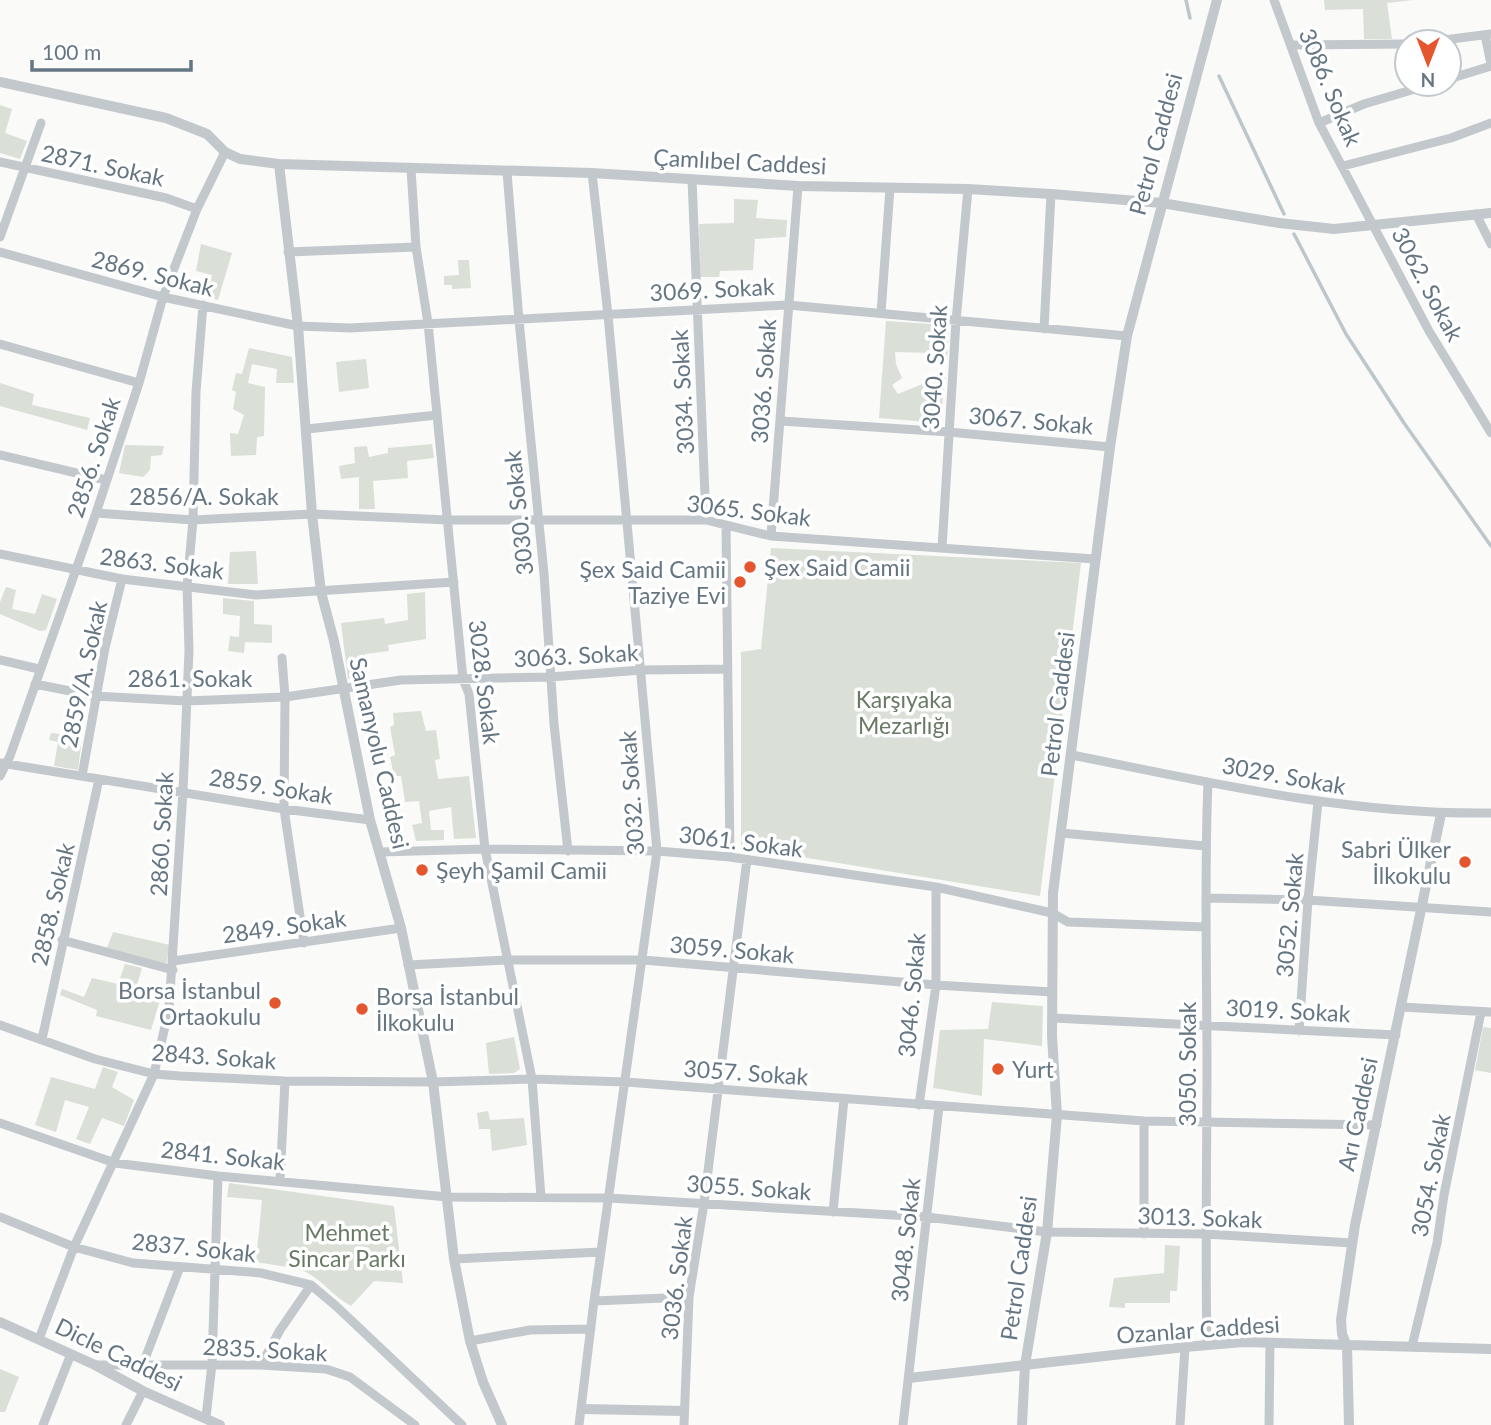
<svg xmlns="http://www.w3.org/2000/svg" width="1491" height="1425" viewBox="0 0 1491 1425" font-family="Lato,sans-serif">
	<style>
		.green { fill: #dadfd7 }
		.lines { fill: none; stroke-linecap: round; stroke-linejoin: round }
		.stream { stroke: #bbc7cb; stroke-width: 3.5 }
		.minor { stroke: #c3c8cc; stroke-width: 9 }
		.tertiary { stroke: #c3c8cc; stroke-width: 10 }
		.poi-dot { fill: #e4572e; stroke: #fff; stroke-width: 2.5 }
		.labels { text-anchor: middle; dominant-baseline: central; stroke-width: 7; stroke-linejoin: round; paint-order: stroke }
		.street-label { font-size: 23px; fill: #657683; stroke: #fff }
		.poi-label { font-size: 23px; fill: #657683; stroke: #fff; text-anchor: start }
		.park-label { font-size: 23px; fill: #687a64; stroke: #fff }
	</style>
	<rect width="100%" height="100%" fill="#fafaf8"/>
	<path class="green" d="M1324,0H1413L1387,3L1392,39H1364L1363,9L1325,10Z
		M0,105L12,109L5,133L27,141L20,159L0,153Z
		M734,199L758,200L756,218L787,220L786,237L755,239L753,270L720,271L719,277H700L699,224L734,223Z
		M201,244L232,253L218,300L206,296L212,275L196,271Z
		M458,260H469L471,288L452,289V285H444V276L459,275Z
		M886,321L946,325L949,328L947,361H933L934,353L895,352L896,364L902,378L892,385L898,394L942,376L946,372L940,423L879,418Z
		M249,348L292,357L294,383H276L277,369L252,364L248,383L265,387L264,436L257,437L256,455L231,456L230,433L238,434L244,415L233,409L236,392L232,390L236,373L242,374Z
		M366,359L369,388L339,392L336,362Z
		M0,383L34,394L32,405L90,418L87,430L0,406Z
		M432,444L434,458L407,461L408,478L373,481L375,509H359V477L341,479L339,466L355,463L354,447L367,446L369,457L388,453V448Z
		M125,445L164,446L162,455L151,456L150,470L143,477L119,473Z
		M771,548L1081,563L1040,896L741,847V652L761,649Z
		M256,551L258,584H228L230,552Z
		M6,587L16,590L12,609L35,614L42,594L57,599L46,630L40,631L0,614V602Z
		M425,592L426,639L388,645L389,651L365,654L366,677L348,679L341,623L384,618L385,624L408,620L407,594Z
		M223,598L254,601V624L272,625V643L245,642L244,653L228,651L230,636L239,637L240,616L223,614Z
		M421,711L426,731L436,730L440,759L435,760L438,779L469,776L476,838L454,839L451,807L429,811L431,830H444V840L416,841L412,825L422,823L419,801L405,802L401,776H394L390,757L395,755L390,727L394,725L393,713Z
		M72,727L83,729L78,770L54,766L58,742L49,740L51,733L70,735Z
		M113,932L170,945L166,964L107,948Z
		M125,964L142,968L135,992L160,1000L151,1030L96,1016L97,1010L60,995L62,989L84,997L92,978L118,984Z
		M992,1002L1043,1006L1042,1046L984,1039L982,1096L933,1088L940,1030L988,1029Z
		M1483,1027L1491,1028V1073L1475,1070Z
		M514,1037L520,1069L514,1073L489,1074L486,1043Z
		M103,1067L118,1072L112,1087L134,1100L124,1126L102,1118L90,1144L76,1139L89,1107L65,1100L56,1132L35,1125L51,1077L95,1089Z
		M488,1111L490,1120L524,1118L527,1145L492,1151L490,1129H479L477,1113Z
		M229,1183L394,1206L403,1283L374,1281L351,1306C334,1297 323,1281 306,1272C292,1266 271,1265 256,1262L262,1200L227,1197Z
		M1165,1245L1180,1246L1177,1291H1170V1303H1125V1308L1109,1307L1114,1278L1164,1273Z
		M0,1369L19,1377L5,1412H0Z"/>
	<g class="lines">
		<path class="stream" d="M1186,0L1190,18
			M1219,76L1284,214
			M1294,234L1346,334L1404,423L1491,546"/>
		<path class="minor" d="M1274,0L1319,123L1429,331L1491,433
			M1485,35L1491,64
			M1428,42L1491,34
			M1291,45L1407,44
			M1449,79L1491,66
			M1319,123L1364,104L1432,84
			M0,162L166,198L197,209
			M1343,166L1451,138L1491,123
			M411,169L416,247L428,323L463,679L469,694L485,849L532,1079L541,1197
			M507,172L519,320L544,574L554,724L568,851
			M692,179L706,520
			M1476,214L1491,244
			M0,237L41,123
			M0,252L163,297L298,326L350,328L788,305L1127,336
			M288,252L416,247
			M881,313L890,188
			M1044,329L1051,194
			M0,344L139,383
			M781,421L949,432L1110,447
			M307,429L437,415
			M0,455L106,480
			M96,513L193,520L312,514L448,520H706L771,536L1095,559
			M726,526L730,857
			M771,536L798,186
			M942,548L956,321L968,189
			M0,554L122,579L256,595L454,582
			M282,658L285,697L284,809L304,943
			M0,660L39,669
			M35,684L95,696L186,701L285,697L401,680L550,677L642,670L727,669
			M1072,755C1211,783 1349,815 1491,813
			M1,763L284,809L370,820
			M0,776L10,756L96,513L139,383L163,297L197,209L225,152
			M82,776L105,648L122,579
			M1061,833L1205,846
			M380,852L485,849L657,851L730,857L936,887L1052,913L1068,922L1206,927
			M1206,898L1308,900L1491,912
			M62,940L173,970
			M173,961L401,928
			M408,965L506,960H643L936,985L1052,992
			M1401,1007L1491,1012
			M1053,1018L1396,1035
			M0,1025L95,1059L154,1074L180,1076L285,1081L433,1082L532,1079L626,1082L1144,1121L1377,1125
			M1299,1031L1308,900L1318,802
			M42,1039L99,779
			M919,1105L936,985V887
			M1144,1121V1234
			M0,1123L115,1163L218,1176L448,1197L609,1198L927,1217L1047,1232L1205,1234L1352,1243
			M280,1181L285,1081
			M833,1212L844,1099
			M0,1217L74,1247L133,1263L261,1273L311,1285L336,1306L462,1425
			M454,1259L601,1252
			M594,1301L689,1297
			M39,1339L74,1247L154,1074L169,1009L183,791L189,651L187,586L193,520L196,392L203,305
			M470,1341L530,1330L591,1329
			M1207,1345C1205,1251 1207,1158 1207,1064C1207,970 1204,876 1208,782
			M1412,1346L1437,1243L1444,1195L1481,1012
			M143,1364L180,1267
			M95,1365H261L326,1369L350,1377L415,1425
			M261,1365L280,1330L311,1285
			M206,1417L212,1364L218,1176
			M43,1425L71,1354
			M126,1425L143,1391
			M579,1425L594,1301L657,851L608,315L592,173
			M684,1425L689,1297L704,1203L747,859
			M903,1425L939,1107
			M1180,1425L1185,1347
			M1269,1425L1270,1343"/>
		<path class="tertiary" d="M0,82L166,118L207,134L225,152L240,159L279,164L592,173L798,186L968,189L1051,194L1162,203L1279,223L1334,229L1491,213
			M279,164L298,326L312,514L321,592L334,641L370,820L401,928L433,1082L454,1259L470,1341L483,1382L502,1425
			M0,1322L95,1365L143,1391L220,1425
			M909,1378L1185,1347L1243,1342L1491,1349
			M582,1409L683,1411
			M1022,1425L1025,1365L1047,1232L1057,1115L1052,1036L1053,893L1110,447L1127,336L1217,0
			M1349,1425L1347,1346L1342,1334L1341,1320L1355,1225L1441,814"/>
	</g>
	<g class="poi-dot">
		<circle cx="750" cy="567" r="7"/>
		<circle cx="740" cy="582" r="7"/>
		<circle cx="1465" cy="862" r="7"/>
		<circle cx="422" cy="870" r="7"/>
		<circle cx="275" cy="1003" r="7"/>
		<circle cx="362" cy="1009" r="7"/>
		<circle cx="998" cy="1069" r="7"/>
	</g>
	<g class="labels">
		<g class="street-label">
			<text transform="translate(1331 87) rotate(67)">3086. Sokak</text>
			<text transform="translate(1155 144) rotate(-75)">Petrol Caddesi</text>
			<text transform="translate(740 161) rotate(3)">Çamlıbel Caddesi</text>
			<text transform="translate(103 165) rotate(12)">2871. Sokak</text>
			<text transform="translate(153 273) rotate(14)">2869. Sokak</text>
			<text transform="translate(1428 284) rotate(62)">3062. Sokak</text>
			<text transform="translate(712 289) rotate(-3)">3069. Sokak</text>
			<text transform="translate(934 367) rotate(-86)">3040. Sokak</text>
			<text transform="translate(763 381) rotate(-86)">3036. Sokak</text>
			<text transform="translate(682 392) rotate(-93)">3034. Sokak</text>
			<text transform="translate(1031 420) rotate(5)">3067. Sokak</text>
			<text transform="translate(93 457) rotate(-72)">2856. Sokak</text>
			<text x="204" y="496">2856/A. Sokak</text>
			<text transform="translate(749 510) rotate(7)">3065. Sokak</text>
			<text transform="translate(518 513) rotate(-96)">3030. Sokak</text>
			<text transform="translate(162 563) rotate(7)">2863. Sokak</text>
			<text transform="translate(576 655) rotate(-3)">3063. Sokak</text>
			<text transform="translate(83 674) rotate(-78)">2859/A. Sokak</text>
			<text x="190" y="678">2861. Sokak</text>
			<text transform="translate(485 682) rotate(83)">3028. Sokak</text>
			<text transform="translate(1057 704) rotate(-83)">Petrol Caddesi</text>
			<text transform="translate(380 753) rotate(77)">Samanyolu Caddesi</text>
			<text transform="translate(1284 775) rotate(10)">3029. Sokak</text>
			<text transform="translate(271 786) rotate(9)">2859. Sokak</text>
			<text transform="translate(631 793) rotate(-94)">3032. Sokak</text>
			<text transform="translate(161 834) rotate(-87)">2860. Sokak</text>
			<text transform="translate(741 841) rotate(7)">3061. Sokak</text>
			<text transform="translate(52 904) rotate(-77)">2858. Sokak</text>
			<text transform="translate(1289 915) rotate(-85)">3052. Sokak</text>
			<text transform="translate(284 926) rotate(-8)">2849. Sokak</text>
			<text transform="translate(732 949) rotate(5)">3059. Sokak</text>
			<text transform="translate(911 995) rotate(-85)">3046. Sokak</text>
			<text transform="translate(1288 1010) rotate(3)">3019. Sokak</text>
			<text transform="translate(214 1056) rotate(4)">2843. Sokak</text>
			<text transform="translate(1187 1064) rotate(-90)">3050. Sokak</text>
			<text transform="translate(746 1072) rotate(4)">3057. Sokak</text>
			<text transform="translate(1357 1114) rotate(-78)">Arı Caddesi</text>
			<text transform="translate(223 1155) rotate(6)">2841. Sokak</text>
			<text transform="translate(1430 1175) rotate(-79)">3054. Sokak</text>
			<text transform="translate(749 1187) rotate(4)">3055. Sokak</text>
			<text transform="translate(1200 1217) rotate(2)">3013. Sokak</text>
			<text transform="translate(905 1240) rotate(-84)">3048. Sokak</text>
			<text transform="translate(194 1247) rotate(6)">2837. Sokak</text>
			<text transform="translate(1018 1268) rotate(-82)">Petrol Caddesi</text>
			<text transform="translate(676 1278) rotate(-83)">3036. Sokak</text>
			<text transform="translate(1198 1329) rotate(-4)">Ozanlar Caddesi</text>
			<text transform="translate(265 1349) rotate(3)">2835. Sokak</text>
			<text transform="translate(119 1354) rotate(26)">Dicle Caddesi</text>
		</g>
		<g class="poi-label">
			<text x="764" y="567">Şex Said Camii</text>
			<text x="726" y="569" text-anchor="end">Şex Said Camii<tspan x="726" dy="26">Taziye Evi</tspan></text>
			<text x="1451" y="849" text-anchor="end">Sabri Ülker<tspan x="1451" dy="26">İlkokulu</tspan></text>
			<text x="436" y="870">Şeyh Şamil Camii</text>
			<text x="261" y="990" text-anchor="end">Borsa İstanbul<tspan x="261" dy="26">Ortaokulu</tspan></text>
			<text x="376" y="996">Borsa İstanbul<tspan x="376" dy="26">İlkokulu</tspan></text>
			<text x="1012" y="1069">Yurt</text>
		</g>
		<g class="park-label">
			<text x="904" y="699">Karşıyaka<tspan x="904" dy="26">Mezarlığı</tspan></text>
			<text x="347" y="1232">Mehmet<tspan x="347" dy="26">Sincar Parkı</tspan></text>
		</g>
	</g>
	<g transform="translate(1428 63) rotate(180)"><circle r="33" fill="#ffffff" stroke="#c1c8cd" stroke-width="2"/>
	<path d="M0-5L12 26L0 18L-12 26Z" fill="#e4572e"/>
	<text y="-10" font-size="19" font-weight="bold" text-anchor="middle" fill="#657683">N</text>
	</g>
	<path d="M32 60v10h159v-10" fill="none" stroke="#657683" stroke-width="3.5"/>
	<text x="42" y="60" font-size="21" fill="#657683" stroke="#ffffff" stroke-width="5" paint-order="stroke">100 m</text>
</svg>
